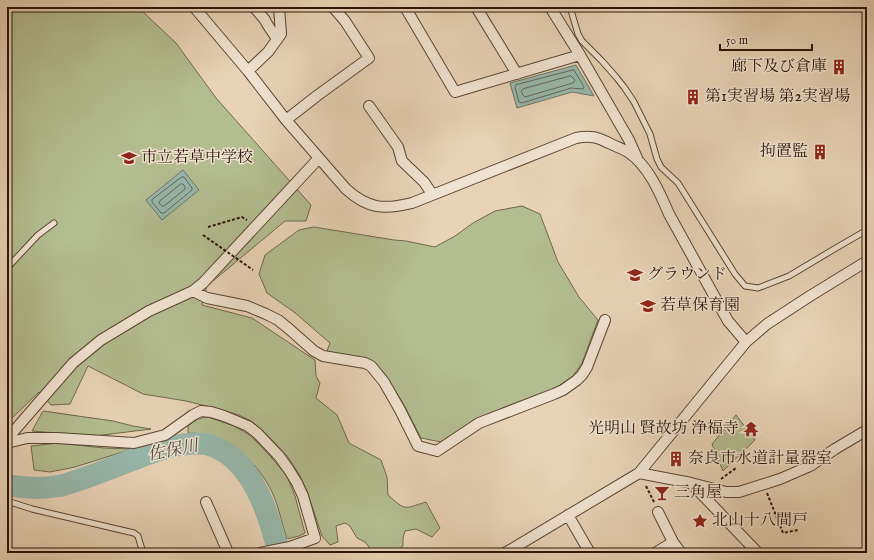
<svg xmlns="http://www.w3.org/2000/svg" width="874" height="560" viewBox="0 0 874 560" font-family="'IM FELL English','Noto Serif JP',serif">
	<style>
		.green { fill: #b3bd90; stroke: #6f684c }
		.water { fill: #97b8ac; stroke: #6c766a }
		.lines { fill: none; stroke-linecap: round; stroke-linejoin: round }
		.shore { stroke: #61665a; stroke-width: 1 }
		.river { stroke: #97b8ac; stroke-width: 22 }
		.service-casing { stroke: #5a4434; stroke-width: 7 }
		.minor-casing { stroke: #5a4434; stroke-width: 12 }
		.path { stroke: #2b1408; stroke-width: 2; stroke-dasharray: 3 2; stroke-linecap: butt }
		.service { stroke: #f0e2d0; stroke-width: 5 }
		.minor { stroke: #f0e2d0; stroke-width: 10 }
		.path-bridge { stroke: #2b1408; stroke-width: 2; stroke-dasharray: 3 2; stroke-linecap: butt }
		.labels { text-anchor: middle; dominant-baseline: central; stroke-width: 3; stroke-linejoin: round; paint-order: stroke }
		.poi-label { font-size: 16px; fill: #2b1408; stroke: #f0e2d0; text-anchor: start }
		.water-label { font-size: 17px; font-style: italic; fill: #514d41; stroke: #f0e2d0 }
	</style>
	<rect width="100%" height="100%" fill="#e8d3b6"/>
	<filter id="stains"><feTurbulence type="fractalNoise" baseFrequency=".005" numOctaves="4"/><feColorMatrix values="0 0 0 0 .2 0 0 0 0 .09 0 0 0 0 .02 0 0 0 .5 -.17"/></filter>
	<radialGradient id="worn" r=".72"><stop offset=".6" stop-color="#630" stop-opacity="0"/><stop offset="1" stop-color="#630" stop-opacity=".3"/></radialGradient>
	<path class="green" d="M7,7H129L142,11L176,43L216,98L311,205L306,221H285L207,286L202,305L252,318L315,360L316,376L320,383L316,398L337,415L349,443L381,460L387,477L388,495C406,511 403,509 426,502L440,528L432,537L416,529L405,531L403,538V546L394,553H385L372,551L365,542L357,538L350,526L345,523L336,526L338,542L330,545L322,536L307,491L299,474L287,456L272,440L261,429L251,421L239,415L222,410L186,401L143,394L88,366L70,404L51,405L39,392L10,420L7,418Z
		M522,206L540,214L558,262L579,297L598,320L582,363L573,376L553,390L477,420L441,442L421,438L403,403L386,376L377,365L366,358L350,357L327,351L330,343L294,312L267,293L259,274L265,255L299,230L314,227L394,240L406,241L435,247L455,236L473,223L495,211Z
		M43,411L113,421L133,426L151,429L95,436L32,431Z
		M736,415L755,440L723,471L712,444Z
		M208,417L234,426L248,434L258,443L271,457L287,476L295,496L305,533L299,536L287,539C282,524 279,508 273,494C257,460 226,433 188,433V426C195,420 198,418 208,417Z
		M58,443L104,448L132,449L75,467L50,472L34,470L31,446Z"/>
	<path class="water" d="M576,65L594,96L572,92L517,108L510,83Z
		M183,170L199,190L162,220L146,200Z"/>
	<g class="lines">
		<path class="shore" d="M574,70L584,87L583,89L571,88L522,103L519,102L515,87L516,85Z
			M571,76L575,80L573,83L525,97L523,95L521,91L523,89Z
			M182,177H184L192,188V190L164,213H161L152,202V200Z
			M181,184H183L185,187V189L164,206H162L159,203L160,201Z"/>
		<path class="river" d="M7,485C23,488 42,489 59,486C66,485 74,481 82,479C108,470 133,459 159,450C174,445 200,440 215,447C254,463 269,516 279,553"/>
		<g class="service-casing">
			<path id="service" d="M570,7L578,34L582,41L602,61L616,77L624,87L634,102L650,134L657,159L661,167L678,183L735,274L745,286L758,288L789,276L836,248L867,230
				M7,268L38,235L54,223
				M7,501L32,509L134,533L138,536L143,553"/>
		</g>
		<g class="minor-casing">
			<path id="minor" d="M194,7L248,71L286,120L346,189C368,209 384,210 412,203L576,138C591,135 597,137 611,144C617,147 623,149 628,152C648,165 660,193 669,214L728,321L746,342
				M254,7L265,20C267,25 274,34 277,39
				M405,7L455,92L580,55
				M476,7L517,74
				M550,7L580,55L629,140L637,158
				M248,71L268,52L281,34L279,7
				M369,106L398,147L402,161L424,182L432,194
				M286,120L318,95L369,58L345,21L333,7
				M193,291L207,298L247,306L266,314L278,320L288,328L314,351L323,356L365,363L371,366L384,382L400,410L418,446L437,451L479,423L554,394L563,390L577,380L582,375L587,367L605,320
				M7,439L73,363L101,340L149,311L193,291L203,283L319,158
				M7,443L27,438H57L134,443L165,435L193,415L201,411L211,412L224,416L248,426L257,433L279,456L289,470L297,483L303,496L315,538L290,547L260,553
				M639,473L691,483L758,553
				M691,483L726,492H739L780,479L810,466L835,449L867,430
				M206,502L227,550V553
				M658,512L673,542L681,553
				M568,515L590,553
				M505,553L639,473L746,342L767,324L810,296L867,261
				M655,553L673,542"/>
		</g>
		<path class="path" d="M208,227L242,217L247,220
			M721,479L736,468
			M646,486L654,502
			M767,493L783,533L798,530
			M732,553L739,548"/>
		<use href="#service" class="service"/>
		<use href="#minor" class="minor"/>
		<path class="path-bridge" d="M203,235L253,270"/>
	</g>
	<defs>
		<g id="building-bare" transform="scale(1.2)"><path d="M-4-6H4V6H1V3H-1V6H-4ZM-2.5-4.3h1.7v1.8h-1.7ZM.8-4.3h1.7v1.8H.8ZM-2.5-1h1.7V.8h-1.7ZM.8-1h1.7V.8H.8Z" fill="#8f2418" stroke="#f0e2d0" stroke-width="2.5" paint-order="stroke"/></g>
		<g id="school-bare" transform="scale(1.2)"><path d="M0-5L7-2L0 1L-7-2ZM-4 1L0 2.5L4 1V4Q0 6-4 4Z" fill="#8f2418" stroke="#f0e2d0" stroke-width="2.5" paint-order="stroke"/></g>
		<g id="temple-bare" transform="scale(1.2)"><path d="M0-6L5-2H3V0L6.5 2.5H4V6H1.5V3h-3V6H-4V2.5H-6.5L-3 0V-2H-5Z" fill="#8f2418" stroke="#f0e2d0" stroke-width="2.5" paint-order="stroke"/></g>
		<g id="bar-bare" transform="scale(1.2)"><path d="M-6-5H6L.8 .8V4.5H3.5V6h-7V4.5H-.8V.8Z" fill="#8f2418" stroke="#f0e2d0" stroke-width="2.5" paint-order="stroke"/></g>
		<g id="sight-bare" transform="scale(1.2)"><path d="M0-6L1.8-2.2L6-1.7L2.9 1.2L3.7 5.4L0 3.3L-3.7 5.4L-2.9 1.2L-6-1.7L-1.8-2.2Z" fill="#8f2418" stroke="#f0e2d0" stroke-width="2.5" paint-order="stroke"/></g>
	</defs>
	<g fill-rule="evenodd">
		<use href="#building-bare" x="839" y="67"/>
		<use href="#building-bare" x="693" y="97"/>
		<use href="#building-bare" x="820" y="152"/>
		<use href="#school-bare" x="129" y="158"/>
		<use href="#school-bare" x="635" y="275"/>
		<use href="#school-bare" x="648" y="306"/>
		<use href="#temple-bare" x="751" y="429"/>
		<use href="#building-bare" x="676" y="459"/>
		<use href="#bar-bare" x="662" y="493"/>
		<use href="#sight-bare" x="700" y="521"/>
	</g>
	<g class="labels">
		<g class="poi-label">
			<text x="827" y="67" text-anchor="end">廊下及び倉庫</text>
			<text x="705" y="97">第1実習場 第2実習場</text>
			<text x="808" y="152" text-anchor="end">拘置監</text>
			<text x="141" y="158">市立若草中学校</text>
			<text x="647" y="275">グラウンド</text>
			<text x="660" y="306">若草保育園</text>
			<text x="739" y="429" text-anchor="end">光明山 賢故坊 浄福寺</text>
			<text x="688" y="459">奈良市水道計量器室</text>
			<text x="674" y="493">三角屋</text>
			<text x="712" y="521">北山十八間戸</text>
		</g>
		<g class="water-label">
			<text transform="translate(173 451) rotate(-11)">佐保川</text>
		</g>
	</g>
	<rect width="874" height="560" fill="none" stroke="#e8d3b6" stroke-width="24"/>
	<rect x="8" y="8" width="858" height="544" fill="none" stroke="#2b1408" stroke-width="2"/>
	<rect x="12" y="12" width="850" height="536" fill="none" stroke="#2b1408"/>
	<path d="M720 44v6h92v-6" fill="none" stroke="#2b1408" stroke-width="2"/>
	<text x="726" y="44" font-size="12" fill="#2b1408" stroke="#f0e2d0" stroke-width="3" paint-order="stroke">50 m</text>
	<rect width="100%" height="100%" filter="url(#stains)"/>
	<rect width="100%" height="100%" fill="url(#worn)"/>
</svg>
